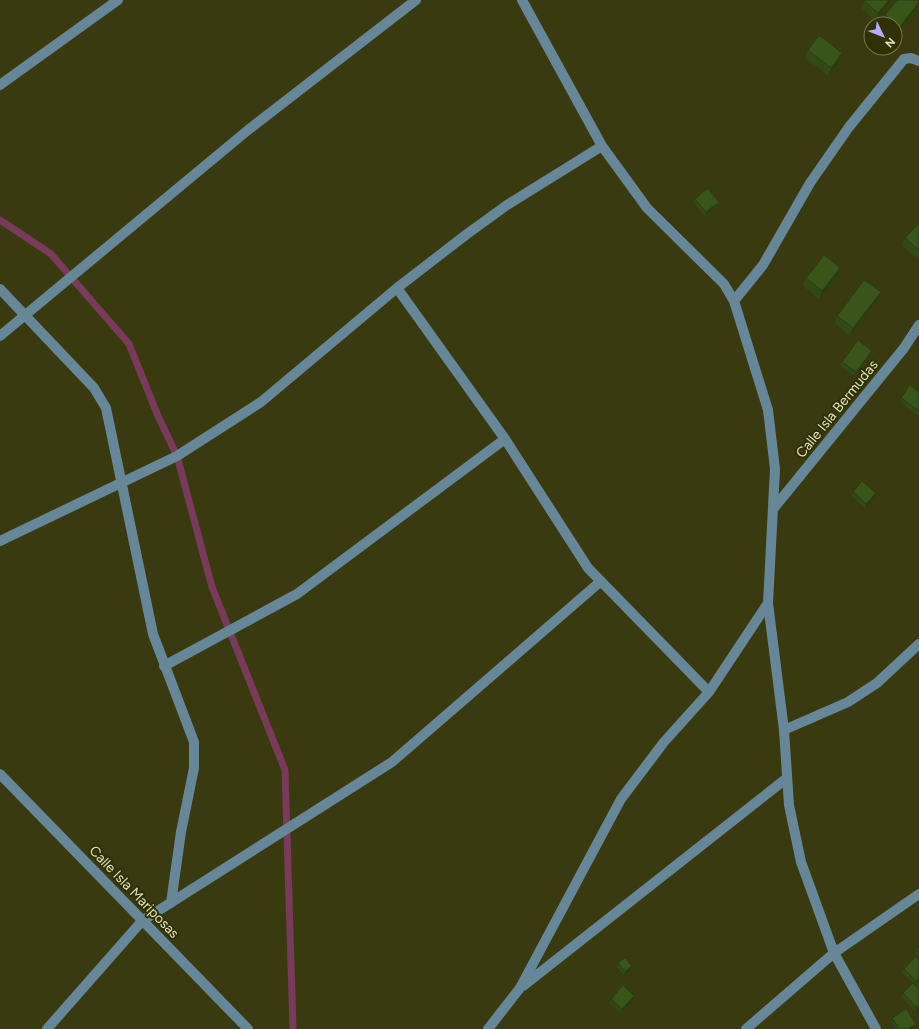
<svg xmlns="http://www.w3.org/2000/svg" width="919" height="1029" viewBox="0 0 919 1029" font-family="Figtree,sans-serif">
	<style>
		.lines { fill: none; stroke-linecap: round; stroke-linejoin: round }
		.stream { stroke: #783c5a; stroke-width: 7 }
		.minor { stroke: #668798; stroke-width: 10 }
		.wall { fill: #324916 }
		.shaded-wall { fill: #293c12 }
		.building { fill: #3a551a; stroke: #293c12 }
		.labels { text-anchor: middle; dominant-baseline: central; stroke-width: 4; stroke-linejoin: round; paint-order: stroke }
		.street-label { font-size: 14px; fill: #e0e3bc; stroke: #2f3004 }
	</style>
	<rect width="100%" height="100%" fill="#3a3a10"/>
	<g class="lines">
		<path class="stream" d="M0,220L51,254L129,344L158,416L177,456L212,587L285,770L293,1029"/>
		<path class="minor" d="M522,0L602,146L647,208L724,284L734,301L768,410L775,469L768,603L784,730L789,805L801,862L834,953L876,1029
			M0,85L118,0
			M397,288L505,439L588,568L709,692
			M0,289L94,388L106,408L153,634L194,742V768L181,832L171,903
			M734,301L763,265L810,183L849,127L904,59L911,58L919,61
			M0,336L248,130L416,0
			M774,508L904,348L919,325
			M0,541L177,456L261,402L397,288L467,234L507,205L602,146
			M164,666L297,594L505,439
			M784,730L848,702L877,683L919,644
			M0,774L248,1029
			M523,986L787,778
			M47,1029L142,921L392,762L601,581
			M488,1029L520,988L621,799L664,742L709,692L768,603
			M746,1029L834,953L919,894"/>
	</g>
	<path class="wall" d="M865,0H892L875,20L861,8Z
		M919,2L916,9L898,34L895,32V24H884L883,23L885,15Z
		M808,50L842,53L840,61L828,75L805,58Z
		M695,199L719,202L717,205L705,216L694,203Z
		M919,223V260L902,246L905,238Z
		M838,276L819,299L803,286L806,278Z
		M881,292L878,299L850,336L835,324L837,316Z
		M870,354L854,376L840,366L842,362Z
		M919,392V416L900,402L901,398Z
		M853,492L876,493L875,497L865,508L851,496Z
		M919,947V958L915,954L916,950Z
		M919,960V980L915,984L902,973L904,969Z
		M618,963L631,970L624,976L617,967Z
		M919,981V1007L915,1011L901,997L903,993L916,986L917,983Z
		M611,999L633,1000L621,1013L609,1003Z
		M892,1018L915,1027L912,1029H895L891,1022Z"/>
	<path class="shaded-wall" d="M889,0H892L875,20L878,13Z
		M919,2L916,9L898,34L900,27Z
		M842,53L840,61L828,75L831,68Z
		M719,202L717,205L705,216L706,212Z
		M840,268L838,276L819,299L822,291Z
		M881,292L878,299L850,336L853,328Z
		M872,351L870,354L854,376L856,372Z
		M876,493L875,497L865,508L866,504Z
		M632,966L631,970L624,976L625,972Z
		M919,978V980L915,984L916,981Z
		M634,996L633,1000L621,1013L622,1009Z
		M919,1005V1007L915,1011L917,1007Z
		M916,1024L915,1027L912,1029H908Z"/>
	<path class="building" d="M865,0H889L878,13L864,1Z
		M897,0H917L919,2L900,27L885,15Z
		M819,35L842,53L831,68L808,50Z
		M708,188L719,202L706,212L695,199Z
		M919,223V250L905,238Z
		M824,255L840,268L822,291L806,278Z
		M864,280L881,292L853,328L837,316Z
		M858,340L872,351L856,372L842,362Z
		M910,385L919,392V411L901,398Z
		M862,481L876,493L866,504L853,492Z
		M919,947V953L916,950Z
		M916,956L919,960V978L916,981L904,969Z
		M625,958L632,966L625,972L618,963Z
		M913,983L919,989V1005L917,1007L903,993Z
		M623,985L634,996L622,1009L611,999Z
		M906,1009L916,1024L908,1029H899L892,1018Z"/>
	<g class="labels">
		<g class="street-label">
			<text transform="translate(837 409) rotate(-51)">Calle Isla Bermudas</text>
			<text transform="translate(134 892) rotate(46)">Calle Isla Mariposas</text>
		</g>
	</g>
	<g transform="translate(883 36) rotate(133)"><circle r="19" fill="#2f3004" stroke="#76784e"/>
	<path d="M0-3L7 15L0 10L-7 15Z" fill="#b7abf8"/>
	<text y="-6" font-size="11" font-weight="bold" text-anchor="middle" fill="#e0e3bc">N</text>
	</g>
</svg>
